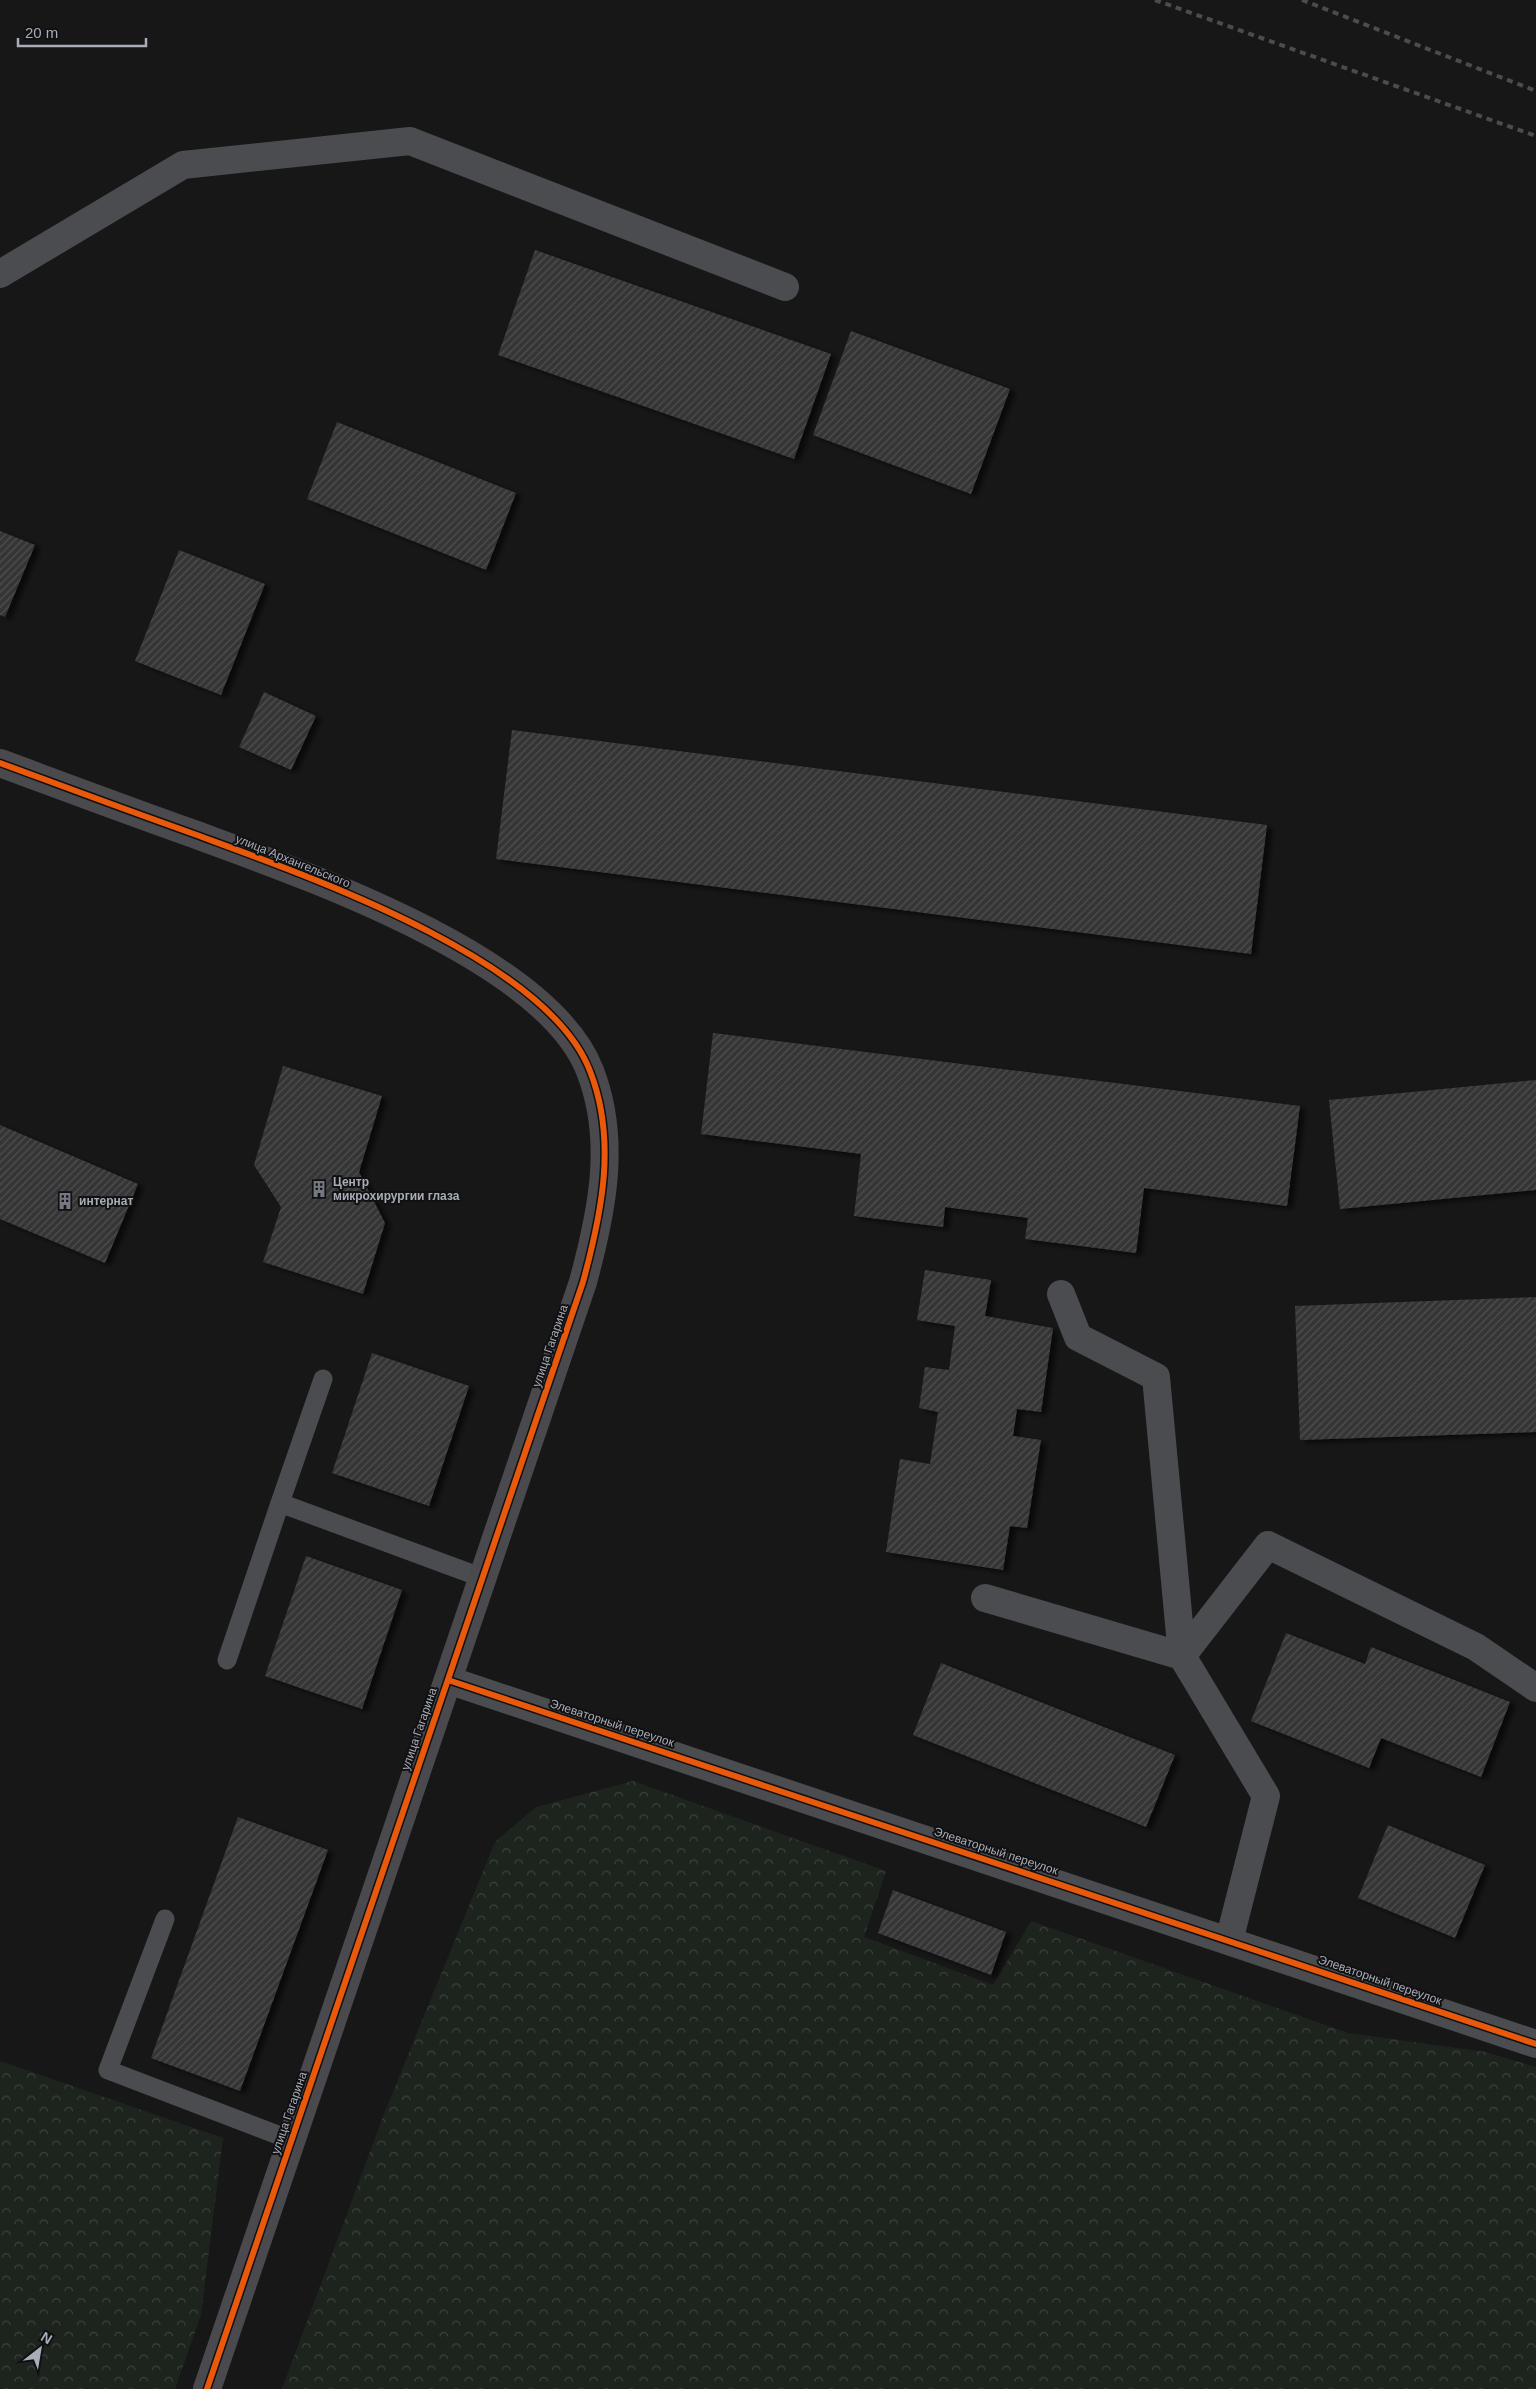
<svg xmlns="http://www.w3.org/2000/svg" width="1536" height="2389" viewBox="0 0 1536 2389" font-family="Arial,sans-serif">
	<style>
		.forest { fill: url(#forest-crowns) }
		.building { fill: url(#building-hatch); filter: url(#shadow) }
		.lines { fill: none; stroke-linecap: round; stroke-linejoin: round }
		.lane { stroke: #4b4c50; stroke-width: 19 }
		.street { stroke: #4b4c50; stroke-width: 28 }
		.secondary { stroke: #4a4a4e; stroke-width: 28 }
		.rail { stroke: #4b4c4f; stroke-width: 4; stroke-dasharray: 6 5; stroke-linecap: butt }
		.cycleway-casing { stroke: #111113; stroke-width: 9 }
		.cycleway { stroke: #e8590c; stroke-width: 6 }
		.labels { text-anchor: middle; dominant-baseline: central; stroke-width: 4; stroke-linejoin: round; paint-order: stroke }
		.street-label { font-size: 12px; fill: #a8adb8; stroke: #111113 }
		.poi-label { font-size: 12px; font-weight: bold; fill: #a8adb8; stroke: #111113; text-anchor: start }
	</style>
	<defs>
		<pattern id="forest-crowns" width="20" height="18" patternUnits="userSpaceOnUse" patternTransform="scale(1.25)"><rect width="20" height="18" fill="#1d241e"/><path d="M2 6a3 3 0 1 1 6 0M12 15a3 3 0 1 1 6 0" fill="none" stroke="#3b413d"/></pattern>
		<pattern id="building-hatch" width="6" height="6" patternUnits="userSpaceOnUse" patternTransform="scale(1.25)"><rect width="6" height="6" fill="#353536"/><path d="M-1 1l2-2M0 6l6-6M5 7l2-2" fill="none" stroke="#4f5051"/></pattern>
		<filter id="shadow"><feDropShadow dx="5.5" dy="3" stdDeviation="2.5" flood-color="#0009"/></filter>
	</defs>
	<rect width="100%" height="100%" fill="#171717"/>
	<path class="forest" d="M633,1781L886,1871L864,1937L993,1985L1031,1921L1348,2033L1486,2052L1536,2067V2389H282L384,2114L495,1842L536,1807Z
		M0,2061L223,2138L201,2315L175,2389H0Z"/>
	<path class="building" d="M535,250L831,354L794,459L498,355Z
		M851,331L1010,389L971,494L813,435Z
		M337,422L516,493L486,570L307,499Z
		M0,531L35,545L5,617L0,615Z
		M179,550L265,584L221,695L135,661Z
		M264,692L316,716L291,770L239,747Z
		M512,730L1267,825L1251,954L496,859Z
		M713,1033L1300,1106L1287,1206L1144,1188L1136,1253L1025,1239L1028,1218L945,1207L943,1227L854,1216L861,1154L701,1134Z
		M283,1066L382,1096L359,1172L385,1223L363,1294L263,1262L281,1207L254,1165Z
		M1536,1080V1190L1340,1209L1329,1100Z
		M0,1125L138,1184L105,1263L0,1219Z
		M925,1270L991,1280L985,1316L1053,1328L1041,1412L1017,1409L1013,1436L1041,1440L1027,1528L1010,1526L1003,1570L886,1552L900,1459L930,1464L938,1412L919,1408L925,1367L949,1370L955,1326L917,1320Z
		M1536,1297V1432L1300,1440L1295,1306Z
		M372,1353L469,1386L429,1506L332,1473Z
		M306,1556L402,1590L362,1709L265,1676Z
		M1286,1633L1365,1664L1371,1647L1510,1702L1481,1777L1381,1738L1369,1768L1251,1721Z
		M941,1663L1175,1755L1146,1827L913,1735Z
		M238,1817L328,1850L240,2091L151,2058Z
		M1388,1825L1485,1865L1455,1938L1358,1898Z
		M893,1890L1006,1932L991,1975L878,1933Z"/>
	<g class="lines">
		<path class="lane" d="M280,1503L323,1379
			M227,1660L280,1503L483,1578
			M165,1919L108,2070L291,2140"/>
		<path class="street" d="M0,274L183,165L410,141L785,287
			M1061,1294L1078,1337L1156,1377L1182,1656
			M985,1598L1182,1656L1266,1796L1229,1941
			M1182,1656L1268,1545L1476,1647L1536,1688
			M448,1680L1536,2044"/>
		<path class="secondary" d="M0,763C65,787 129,811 194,834C302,874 547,958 590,1071C617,1140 602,1212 583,1282L207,2389"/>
		<path class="rail" d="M1155,0L1536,136
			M1302,0L1536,91"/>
		<g class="cycleway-casing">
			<path id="cycleway" d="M0,763C65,787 129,811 194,834C302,874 547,958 590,1071C617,1140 602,1212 583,1282L207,2389
				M448,1680L1536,2044"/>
		</g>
		<use href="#cycleway" class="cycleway"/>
	</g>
	<defs>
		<g id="building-bare" transform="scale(1.35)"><path d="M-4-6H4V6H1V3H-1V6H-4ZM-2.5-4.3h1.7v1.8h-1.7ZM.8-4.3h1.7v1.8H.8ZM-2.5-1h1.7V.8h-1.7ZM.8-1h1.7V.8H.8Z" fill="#757880" stroke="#111113" stroke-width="2.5" paint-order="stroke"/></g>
	</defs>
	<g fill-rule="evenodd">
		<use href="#building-bare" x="319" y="1189"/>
		<use href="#building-bare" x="65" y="1201"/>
	</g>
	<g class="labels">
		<g class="street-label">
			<text transform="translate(293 861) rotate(22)">улица Архангельского</text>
			<text transform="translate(550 1346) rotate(-71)">улица Гагарина</text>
			<text transform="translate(612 1723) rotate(18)">Элеваторный переулок</text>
			<text transform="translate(419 1729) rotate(-71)">улица Гагарина</text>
			<text transform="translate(996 1851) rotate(18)">Элеваторный переулок</text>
			<text transform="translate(1380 1980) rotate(19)">Элеваторный переулок</text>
			<text transform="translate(289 2113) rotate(-71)">улица Гагарина</text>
		</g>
		<g class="poi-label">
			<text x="333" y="1182">Центр<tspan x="333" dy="14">микрохирургии глаза</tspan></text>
			<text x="79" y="1201">интернат</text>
		</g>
	</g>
	<g transform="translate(40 2349) rotate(31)" stroke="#111113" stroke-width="4" paint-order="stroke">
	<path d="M0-4L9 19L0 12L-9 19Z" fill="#a8adb8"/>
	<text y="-8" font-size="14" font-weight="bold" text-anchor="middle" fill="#a8adb8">N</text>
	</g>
	<path d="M18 38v8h128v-8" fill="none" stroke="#a8adb8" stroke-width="2.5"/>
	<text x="25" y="38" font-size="15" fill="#a8adb8" stroke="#111113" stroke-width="4" paint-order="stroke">20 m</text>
</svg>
